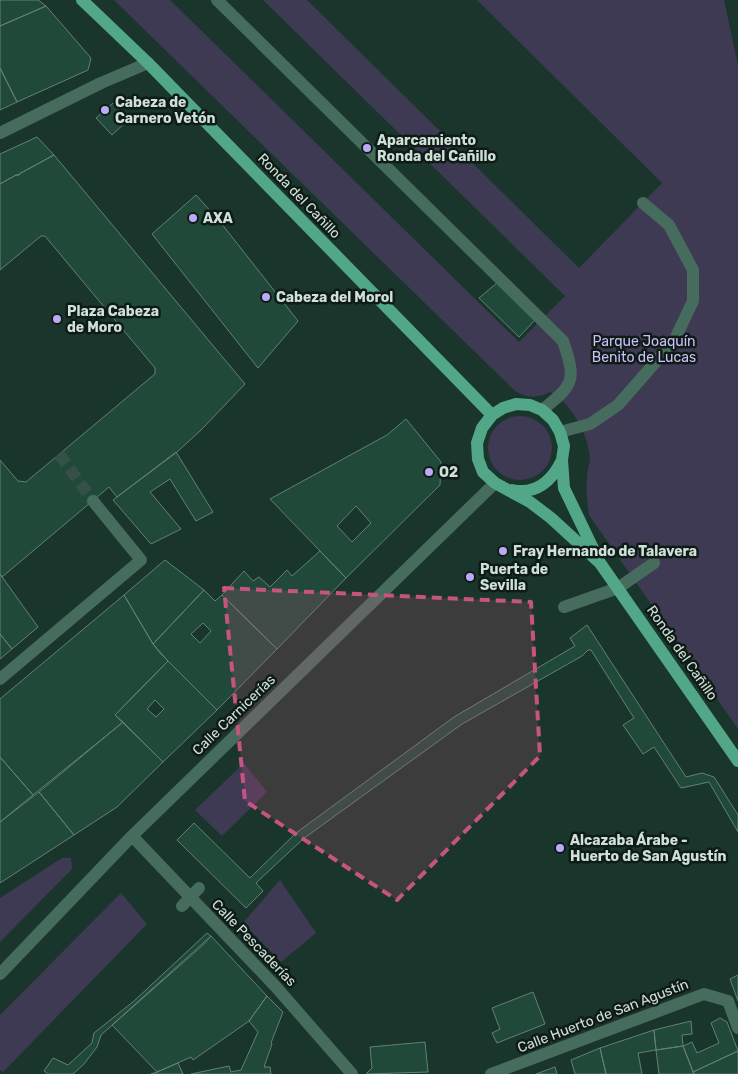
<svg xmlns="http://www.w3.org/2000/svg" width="738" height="1074" viewBox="0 0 738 1074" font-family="Rubik,sans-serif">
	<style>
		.green { fill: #3f3a53 }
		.building { fill: #20493a; stroke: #628174; fill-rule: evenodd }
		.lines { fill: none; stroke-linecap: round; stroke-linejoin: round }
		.minor-tunnel { stroke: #355046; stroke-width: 12; stroke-dasharray: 12 6; stroke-linecap: butt }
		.minor { stroke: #466c5d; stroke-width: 12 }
		.major { stroke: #52a788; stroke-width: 12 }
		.marked { fill: #c65480; fill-opacity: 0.2; stroke: #c65480; stroke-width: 4; stroke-dasharray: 10 6; stroke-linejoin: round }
		.poi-dot { fill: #bcaaf6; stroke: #0f1b16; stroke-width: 2 }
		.labels { text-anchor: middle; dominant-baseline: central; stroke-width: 5; stroke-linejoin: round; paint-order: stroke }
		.poi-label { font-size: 14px; font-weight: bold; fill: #cfe0d8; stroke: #0f1b16; text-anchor: start }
		.street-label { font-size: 14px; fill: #cfe0d8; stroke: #0f1b16 }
		.park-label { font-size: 14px; fill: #cbbef9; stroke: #0f1b16 }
	</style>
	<rect width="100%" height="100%" fill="#1a362c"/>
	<path class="green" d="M114,0H170L519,342L565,296L263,0H307L579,268L662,183L477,0H724L738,65V729L589,515C587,501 586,489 587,476C587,471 589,465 590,460C590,437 571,402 550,392C537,398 526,399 514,390Z
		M488 448a32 32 0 1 1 64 0a32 32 0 1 1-64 0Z
		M244,763L267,792L222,836L195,810Z
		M62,858H71L72,869L0,942V898Z
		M280,880L316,933L281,962L243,923Z
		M121,893L147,924L3,1072L0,1070V1015Z"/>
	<path class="building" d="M0,0H38L46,6L0,26Z
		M46,6L91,58L88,70L17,102L0,68V26Z
		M0,68L17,102L0,110Z
		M113,103L128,120L112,135L96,118Z
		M37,137L54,155L19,174V175H16L0,184V154Z
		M54,155L245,384L201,430L177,452L117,497L109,487L2,577L0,574V460L18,481L26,482L155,374V368L45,236H41L0,270V184L16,175H19V174Z
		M196,195L221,223L298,321L258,368L152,234Z
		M498,282L536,319L519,337L479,298Z
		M406,419L441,462L440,485L346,578L270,499L387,435ZM356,506L371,523L352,542L337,526Z
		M176,452L213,512L196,521L170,479L150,492L181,529L151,544L113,500Z
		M320,551L346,578L277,649L222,595L244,571L253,581L259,577L270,587L287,570L292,576Z
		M165,560L204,590L153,644L124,595Z
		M0,574L38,627L12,649L0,634Z
		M204,590L215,601L222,595L277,649L217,710L161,654L153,644ZM203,623L211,631L200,643L191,634Z
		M124,595L153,644L168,661L115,715L123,722L33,795L0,757V699Z
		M587,625L686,777L702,773L714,777L738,815V832L709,782L681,788L654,747L643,754L623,725L634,718L591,650H588L582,656L462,724L303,839L256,883L263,891L246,908L177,840L194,823L250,878L296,833L454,717L575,646L570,638Z
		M0,634L12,649L0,659Z
		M168,661L217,710L163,762L115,715ZM155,700L164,709L156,717L147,709Z
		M123,722L163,762L117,807L74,835L39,792Z
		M0,757L33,795L0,822Z
		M39,792L74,835L0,883V822Z
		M207,933L211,936L203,945L101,1035L97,1047L84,1064L73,1074H48L44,1071L53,1058L68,1065L92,1043L94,1033L134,1001Z
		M211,936L267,996L249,1021L193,1060L191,1057L157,1072L112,1025Z
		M738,975V1001L730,979Z
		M533,992L545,1024L497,1043L492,1033L500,1029L492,1008Z
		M267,996L283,1012L271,1043L272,1044L264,1067H270L271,1074H191L229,1066L231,1072L241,1070L258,1032L249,1021Z
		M720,1018L727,1022L738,1051L693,1072L683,1046L692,1042L697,1053L719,1043L711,1023Z
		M691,1021L692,1034L682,1035L683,1046L656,1050L654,1030Z
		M654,1030L656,1050L638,1053L642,1074H606L600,1048Z
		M425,1042L428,1072L366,1074L372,1068L370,1047Z
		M683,1046L694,1074H659L656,1050Z
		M600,1048L606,1074H575L571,1060Z
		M738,1051V1074H694L693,1072Z
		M178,1063L183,1074H151L157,1072Z
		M555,1067L557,1074H536Z"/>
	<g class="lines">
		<path class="minor-tunnel" d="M59,454L93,501"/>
		<path class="minor" d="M217,0L563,341C576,380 575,384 542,410
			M0,133L101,83L148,63
			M560,432L590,424L618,405L674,341L693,301V270L669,225L643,203
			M564,607L618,588L654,563
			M0,679L141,560L93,501
			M132,836L276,987L352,1074
			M182,906L199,888
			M0,974L132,836L495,483
			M491,1074L704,994L728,1001L738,1028"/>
		<path class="major" d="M82,0L148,63L492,415
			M512,490C536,495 552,481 562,460
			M600,563L551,518L530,502L495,483L483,472L478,459L477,443L482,428L492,415L503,408L516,404L530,405L542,410L553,420L560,432L564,446L562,460L564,488L600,563L738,761"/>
	</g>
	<path class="marked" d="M224,588L531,602L540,756L397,900L245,801Z"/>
	<g class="poi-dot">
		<circle cx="105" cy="110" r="5"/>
		<circle cx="367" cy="148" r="5"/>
		<circle cx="193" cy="218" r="5"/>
		<circle cx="266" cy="297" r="5"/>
		<circle cx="57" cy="319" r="5"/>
		<circle cx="429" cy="472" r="5"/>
		<circle cx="503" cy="551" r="5"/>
		<circle cx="470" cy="577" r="5"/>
		<circle cx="560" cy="848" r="5"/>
	</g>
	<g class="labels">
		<g class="poi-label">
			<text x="115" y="102">Cabeza de<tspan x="115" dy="16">Carnero Vetón</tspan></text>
			<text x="377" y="140">Aparcamiento<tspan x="377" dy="16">Ronda del Cañillo</tspan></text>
			<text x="203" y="218">AXA</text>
			<text x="276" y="297">Cabeza del Morol</text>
			<text x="67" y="311">Plaza Cabeza<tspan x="67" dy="16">de Moro</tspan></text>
			<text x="439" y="472">O2</text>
			<text x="513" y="551">Fray Hernando de Talavera</text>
			<text x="480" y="569">Puerta de<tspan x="480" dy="16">Sevilla</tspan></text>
			<text x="570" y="840">Alcazaba Árabe -<tspan x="570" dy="16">Huerto de San Agustín</tspan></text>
		</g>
		<g class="street-label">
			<text transform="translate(299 196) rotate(46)">Ronda del Cañillo</text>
			<text transform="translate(682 653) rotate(55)">Ronda del Cañillo</text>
			<text transform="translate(234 715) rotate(-44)">Calle Carnicerías</text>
			<text transform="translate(254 943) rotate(46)">Calle Pescaderías</text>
			<text transform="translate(603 1016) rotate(-21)">Calle Huerto de San Agustín</text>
		</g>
		<g class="park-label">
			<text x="644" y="341">Parque Joaquín<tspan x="644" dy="16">Benito de Lucas</tspan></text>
		</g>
	</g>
</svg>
